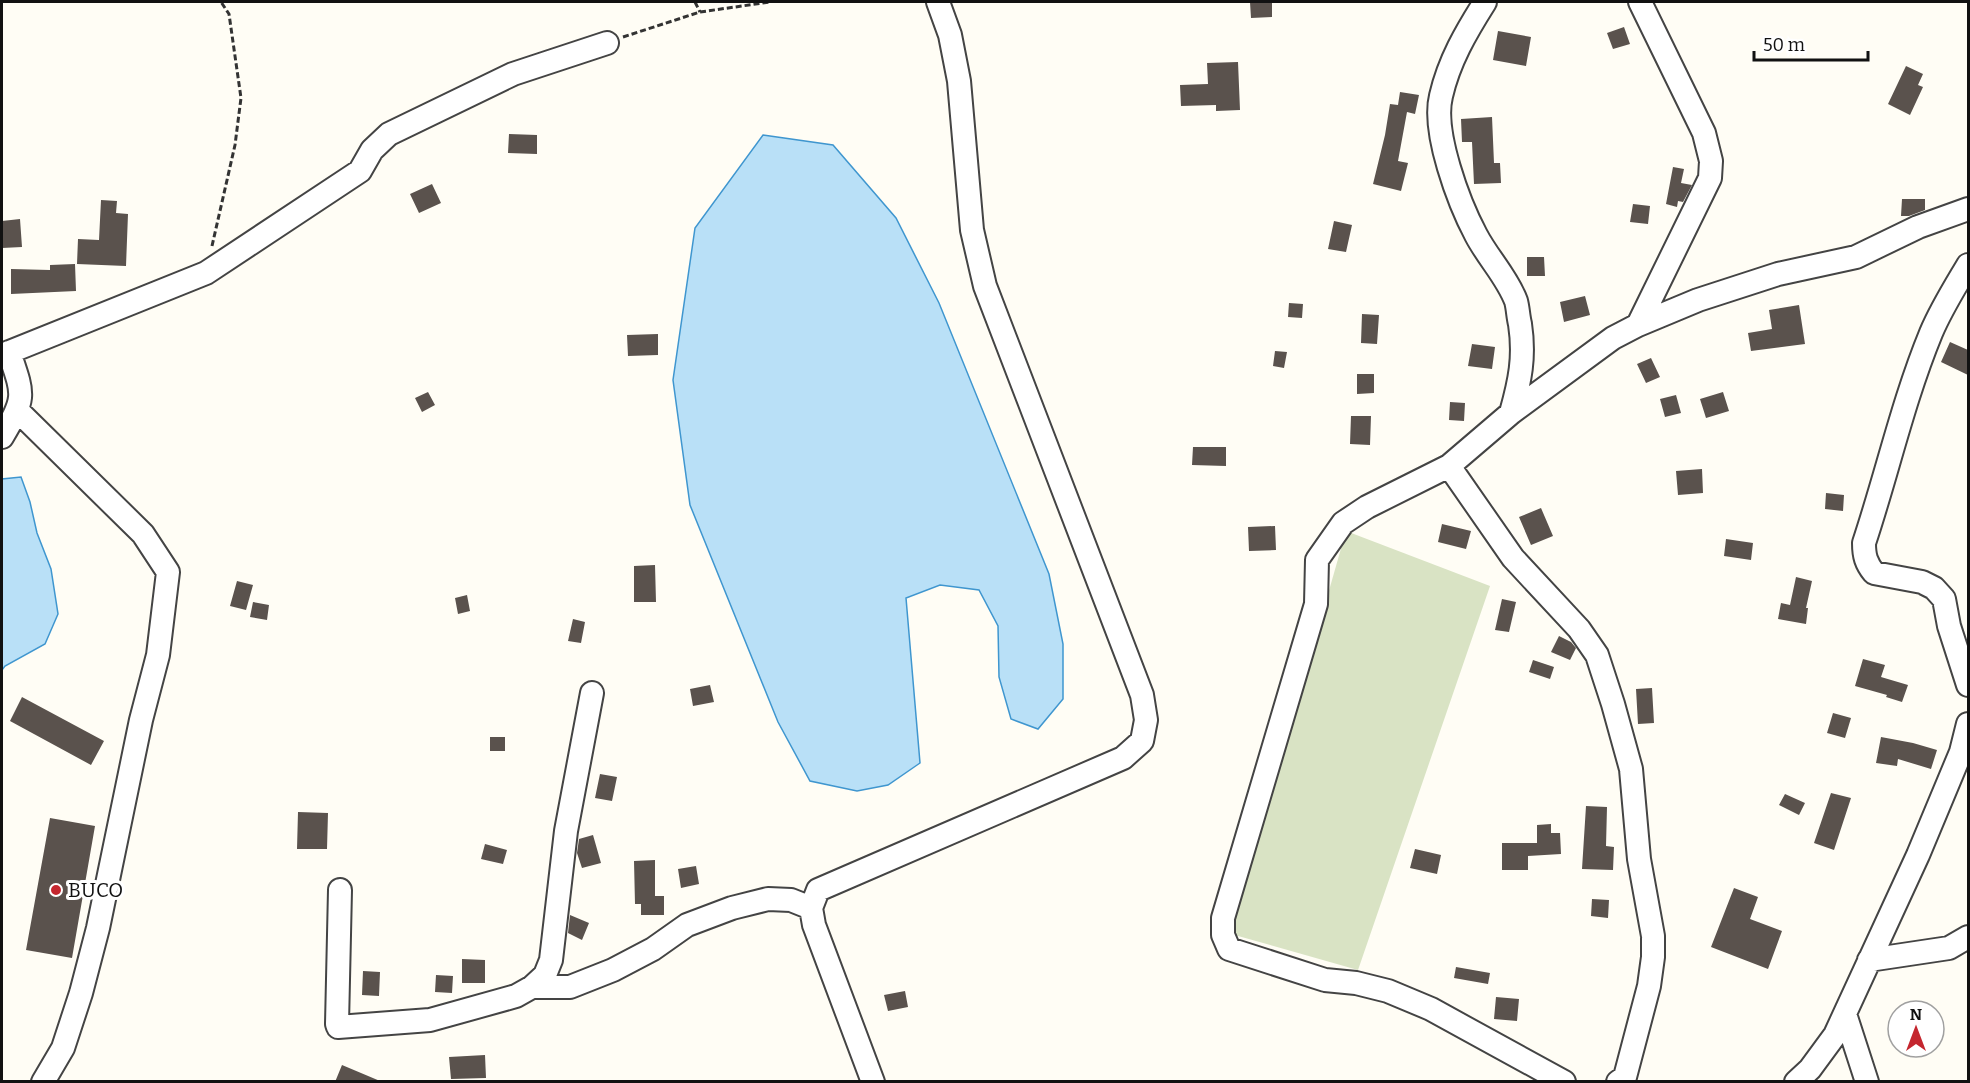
<svg xmlns="http://www.w3.org/2000/svg" width="1970" height="1083" viewBox="0 0 1970 1083" font-family="Bitter,serif">
	<style>
		.cemetery { fill: #d9e3c4 }
		.water { fill: #b9e0f7; stroke: #3f96cf; stroke-width: 1.5 }
		.building { fill: #5a524d }
		.lines { fill: none; stroke-linecap: round; stroke-linejoin: round }
		.minor-casing { stroke: #444; stroke-width: 26 }
		.path { stroke: #333; stroke-width: 3; stroke-dasharray: 6 3; stroke-linecap: butt }
		.minor { stroke: #fff; stroke-width: 22 }
		.poi-dot { fill: #c4262e; stroke: #fff; stroke-width: 2 }
		.labels { text-anchor: middle; dominant-baseline: central; stroke-width: 6; stroke-linejoin: round; paint-order: stroke }
		.poi-label { font-size: 20px; fill: #111; stroke: #fff; text-anchor: start }
	</style>
	<rect width="100%" height="100%" fill="#fffdf5"/>
	<path class="cemetery" d="M1346,531L1490,586L1358,970L1231,934Z"/>
	<path class="water" d="M763,135L833,145L896,218L939,303L1049,574L1063,644V699L1038,729L1011,719L999,677L998,626L979,590L940,585L906,598L920,763L888,785L857,791L810,781L778,722L690,505L673,380L695,228Z
		M21,477L30,502L37,533L51,569L58,614L45,644L5,666L2,670V479Z"/>
	<path class="building" d="M1250,2H1272V17L1251,18Z
		M1624,27L1630,44L1613,49L1607,33Z
		M1498,31L1531,37L1526,66L1493,60Z
		M1238,62L1240,110L1216,111V105L1181,106L1180,85L1208,84L1207,63Z
		M1906,66L1923,74L1918,85L1923,87L1910,115L1888,104Z
		M1400,92L1419,95L1415,114L1407,112L1398,161L1408,163L1401,191L1373,184L1385,135L1390,104L1398,105Z
		M1492,117L1494,163H1500L1501,183L1474,184L1472,142H1462L1461,119Z
		M509,134L537,135V154L508,153Z
		M1673,167L1684,169L1681,183L1692,185L1683,202L1678,201L1677,207L1666,204Z
		M432,184L441,203L419,213L410,194Z
		M1902,199H1925V210L1909,216H1901Z
		M101,200L117,201L116,213L128,214L126,266L77,264L78,239L99,240Z
		M1633,204L1650,206L1648,224L1630,222Z
		M20,219L22,247L2,248V221Z
		M1334,221L1352,225L1346,252L1328,249Z
		M1527,257H1544L1545,276H1527Z
		M75,264L76,291L11,294V269L50,270V265Z
		M1585,296L1590,315L1564,322L1560,302Z
		M1289,303L1303,304L1302,318L1288,317Z
		M1799,305L1805,344L1751,351L1748,333L1772,329L1769,310Z
		M1362,314L1379,315L1377,344L1361,343Z
		M658,334V355L628,356L627,335Z
		M1950,342L1968,350V375L1941,362Z
		M1472,344L1495,347L1492,369L1468,366Z
		M1275,351L1287,352L1284,368L1273,366Z
		M1651,358L1660,377L1646,383L1637,364Z
		M1357,374H1374V393L1357,394Z
		M428,392L435,405L422,412L415,398Z
		M1723,392L1729,411L1706,418L1700,399Z
		M1676,395L1681,413L1665,417L1660,399Z
		M1450,402L1465,403L1464,421L1449,420Z
		M1351,416H1371L1370,445L1350,444Z
		M1193,447H1226V466L1192,465Z
		M1702,469L1703,493L1678,495L1676,471Z
		M1826,493L1844,495L1843,511L1825,509Z
		M1541,508L1553,536L1531,545L1519,517Z
		M1442,524L1471,531L1466,549L1438,542Z
		M1275,526L1276,550L1249,551L1248,527Z
		M1726,539L1753,543L1751,560L1724,556Z
		M655,565L656,602H634V566Z
		M1796,577L1812,581L1806,608H1808L1806,624L1778,619L1781,603L1790,605Z
		M237,581L253,585L246,610L230,606Z
		M467,595L470,611L458,614L455,598Z
		M1502,599L1516,602L1509,632L1495,630Z
		M253,602L269,605L267,620L250,617Z
		M573,619L585,622L581,643L568,641Z
		M1559,636L1571,642L1576,648L1570,660L1551,652Z
		M1863,659L1885,665L1881,677L1908,685L1902,702L1886,697L1887,695L1855,686Z
		M1533,660L1554,667L1550,679L1529,672Z
		M710,685L714,702L693,706L690,689Z
		M1652,688L1654,723L1638,724L1636,689Z
		M22,697L104,741L91,765L10,721Z
		M1833,713L1851,718L1845,738L1827,733Z
		M490,737H505V751H490Z
		M1881,737L1913,743L1937,750L1931,769L1898,759L1897,766L1876,763Z
		M600,774L617,777L612,801L595,798Z
		M1831,793L1851,798L1834,850L1814,843Z
		M1785,794L1805,803L1799,815L1779,805Z
		M1586,806L1607,807L1606,846L1614,847L1613,870L1582,869Z
		M298,812L328,813L327,849H297Z
		M50,818L95,826L72,958L26,950Z
		M1551,824V833H1560L1561,854L1528,856V870H1502V843H1537V825Z
		M593,835L601,863L582,868L577,853L579,839Z
		M485,844L507,850L503,864L481,859Z
		M1415,849L1441,855L1437,874L1410,868Z
		M655,860V896H664V915H641V904H635L634,861Z
		M696,866L699,884L681,888L678,869Z
		M1734,888L1758,897L1750,919L1782,931L1768,969L1711,947Z
		M1592,899L1609,900L1608,918L1591,916Z
		M570,915L589,923L582,940L568,933Z
		M462,959L485,960V983H462Z
		M1456,967L1490,973L1488,984L1454,978Z
		M363,971L380,972L379,996L362,995Z
		M436,975L453,976L452,993L435,992Z
		M905,991L908,1007L888,1011L884,995Z
		M1496,997L1519,999L1517,1021L1494,1019Z
		M485,1055L486,1078L451,1079L449,1057Z
		M342,1065L380,1081V1082H335Z"/>
	<g class="lines">
		<g class="minor-casing">
			<path id="minor" d="M1485,2C1466,32 1449,61 1441,96C1432,132 1459,203 1476,235C1488,258 1507,277 1516,301C1518,308 1518,316 1520,324C1525,357 1520,381 1511,413
				M1968,265C1955,287 1941,309 1931,333C1903,401 1887,474 1864,543C1864,556 1866,563 1874,573L1922,582L1934,588L1944,599L1949,626L1968,685
				M1638,325L1710,178L1711,161L1704,133L1640,2
				M2,355L206,273L360,171L372,150L389,134L513,74L607,43
				M18,411L143,534L168,572L158,655L141,720L98,928L81,993L63,1048L43,1082
				M2,437C26,397 24,396 9,352
				M1449,466L1513,558L1579,629L1597,655L1613,704L1631,769L1639,859L1653,936V957L1649,986L1625,1077L1618,1082
				M340,890L337,1024L338,1027L430,1020L516,996L532,987L545,975L551,960L566,831L592,693
				M1869,960L1949,948L1968,937
				M532,987H570L613,970L653,949L687,925L732,908L768,899L791,900L811,908
				M1845,1014L1867,1082
				M873,1082L814,925L811,908L818,890L1123,758L1142,741L1146,720L1142,695L985,286L972,230L959,81L950,35L938,2
				M1564,1082L1431,1009L1388,991L1356,983L1325,980L1229,949L1223,935V918L1316,604L1317,560L1343,523L1367,507L1449,466L1511,413L1613,338L1638,325L1698,300L1778,274L1856,257L1918,227L1968,209
				M1796,1082L1810,1069L1835,1035L1918,855L1961,752L1968,724"/>
		</g>
		<path class="path" d="M695,2L700,12
			M623,37L700,12L770,2
			M212,246L235,145L241,98L229,14L221,2"/>
		<use href="#minor" class="minor"/>
	</g>
	<circle class="poi-dot" cx="56" cy="890" r="6"/>
	<g class="labels">
		<g class="poi-label">
			<text x="68" y="890">BUCO</text>
		</g>
	</g>
	<rect width="1970" height="1083" fill="none" stroke="#111111" stroke-width="6"/>
	<g transform="translate(1916 1029)"><circle r="28" fill="#ffffff" stroke="#a0a0a0" stroke-width="1.5"/>
	<path d="M0-4.5L10 22L0 15L-10 22Z" fill="#c4262e"/>
	<text y="-9" font-size="16" font-weight="bold" text-anchor="middle" fill="#111111">N</text>
	</g>
	<path d="M1754 51v9h114v-9" fill="none" stroke="#111111" stroke-width="3"/>
	<text x="1763" y="51" font-size="18" fill="#111111" stroke="#ffffff" stroke-width="4.5" paint-order="stroke">50 m</text>
</svg>
